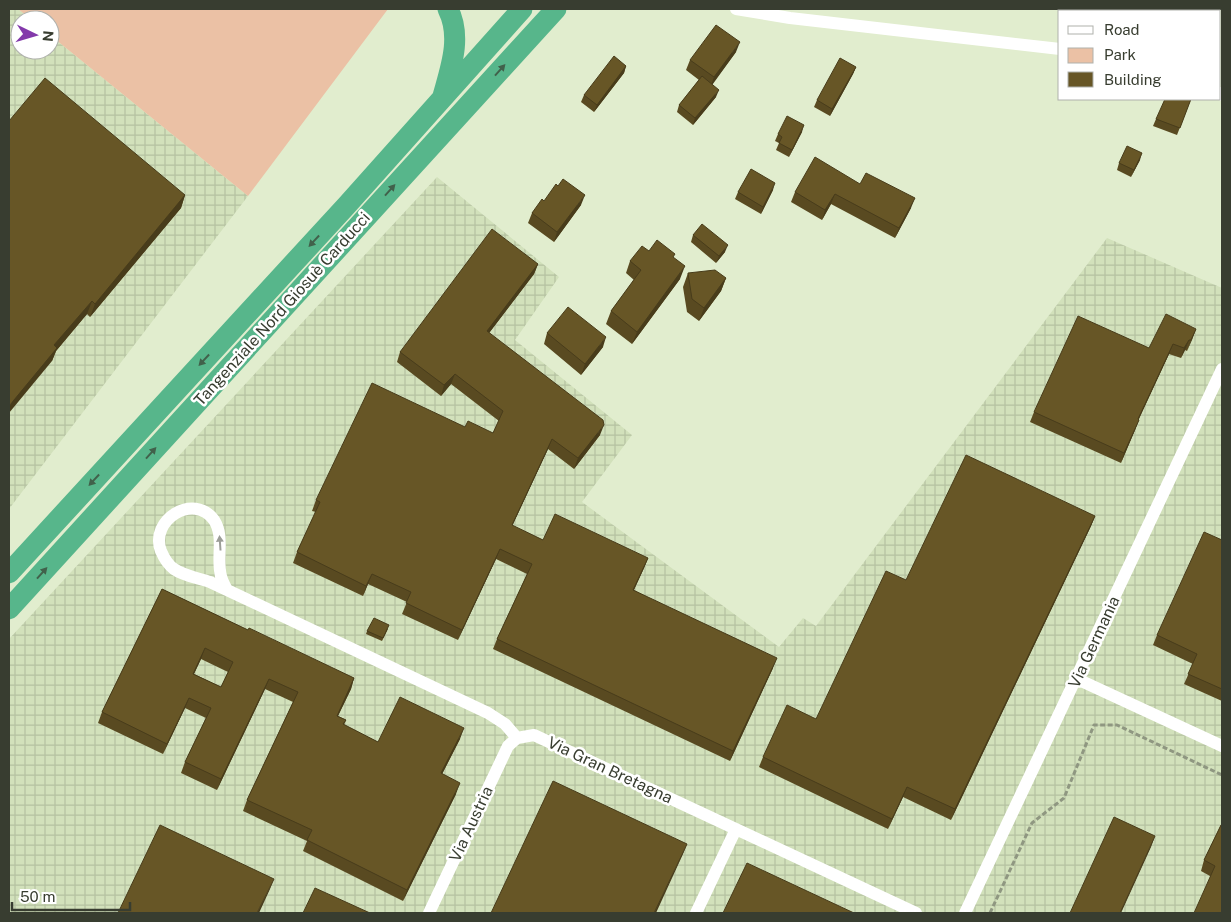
<svg xmlns="http://www.w3.org/2000/svg" width="1231" height="922" viewBox="0 0 1231 922" font-family="'Public Sans',sans-serif">
	<style>
		.industrial { fill: url(#industrial-grid) }
		.green { fill: #ebc1a5 }
		.lines { fill: none; stroke-linecap: round; stroke-linejoin: round }
		.path { stroke: #8f9781; stroke-width: 3; stroke-dasharray: 5 2.5; stroke-linecap: butt }
		.minor { stroke: #fff; stroke-width: 12 }
		.trunk { stroke: #57b68b; stroke-width: 21 }
		.wall { fill: #594a21; fill-rule: evenodd }
		.shaded-wall { fill: #483c1b }
		.building { fill: #675626; stroke: #483c1b; fill-rule: evenodd }
		.oneway { fill: #41614b }
		.oneway2 { fill: #9c9e98 }
		.labels { text-anchor: middle; dominant-baseline: central; stroke-width: 5; stroke-linejoin: round; paint-order: stroke }
		.street-label { font-size: 16px; fill: #383d30; stroke: #fff }
	</style>
	<defs>
		<pattern id="industrial-grid" width="8" height="8" patternUnits="userSpaceOnUse" patternTransform="scale(1.25)"><rect width="8" height="8" fill="#d2e1bb"/><path d="M0 4h8M4 0v8" fill="none" stroke="#b5c2a1"/></pattern>
	</defs>
	<rect width="100%" height="100%" fill="#e1edce"/>
	<path class="industrial" d="M9,9H18L32,20H20V50H50V35L248,196L9,509Z
		M437,177L559,277L515,340L632,435L582,502L779,647L803,618L816,626L1107,238L1222,288V913H9V639Z"/>
	<path class="green" d="M18,9H388L248,196L50,35V20H32Z"/>
	<g class="lines">
		<path class="path" d="M990,913L1032,823L1064,798L1094,725H1117L1222,775"/>
		<path class="minor" d="M736,9L790,18L1060,49
			M1220,93L1222,95
			M227,590C225,586 222,581 221,576C216,558 225,537 214,520C194,492 149,520 161,551C164,558 167,564 174,569C184,576 198,578 210,582L488,713L505,724L517,738
			M1077,679L1222,746
			M517,738L534,735L916,913
			M429,913L508,746L517,738
			M696,913L736,829
			M965,913L1222,369"/>
		<path class="trunk" d="M443,96C451,67 462,37 448,9
			M9,573L347,205L522,9
			M9,609L556,9"/>
	</g>
	<path class="wall" d="M736,52L712,84L716,97L693,125L677,112L679,105L699,80L686,70L690,60Z
		M626,66L624,73L594,112L581,102L584,95Z
		M856,67L853,74L830,116L814,107L817,100Z
		M1191,99L1177,135L1153,126L1156,119Z
		M9,121L185,195L181,208L90,317L87,314L56,351L52,361Z
		M802,132L789,157L776,150L779,143L775,141L778,134Z
		M1140,160L1131,177L1117,170L1119,163Z
		M860,184L911,208L895,238L831,204L822,220L791,202L795,192Z
		M773,190L761,214L735,199L738,192Z
		M544,201L581,205L554,242L528,223L532,213Z
		M693,235L725,252L716,263L691,242Z
		M649,251L674,258L680,279L632,344L606,324L611,311L634,280L626,273L630,261Z
		M538,264L534,274L489,333L600,435L574,469L548,449L512,526L543,540L648,558L644,568L634,590L773,668L730,761L493,649L497,639L527,574L496,559L458,640L402,614L407,602L368,584L363,596L293,563L297,552L316,512L312,511L316,500L465,427L493,433L499,421L451,384L441,396L397,362L400,352Z
		M688,273L726,278L721,291L699,321L687,312L683,287Z
		M1196,329L1187,351L1185,350L1181,358L1169,354L1139,419L1135,430L1121,463L1030,422L1034,412L1149,348Z
		M547,333L603,347L581,375L544,344Z
		M1095,516L1091,526L951,820L903,797L888,829L759,767L763,757L816,719L906,580Z
		M1222,540V701L1184,684L1193,664L1153,645L1157,635Z
		M162,589L248,630L354,678L351,689L338,716L346,720L344,725L378,742L460,739L442,774L456,794L403,901L303,851L307,841L243,811L247,800L293,702L265,689L217,790L181,773L185,762L206,718L185,708L163,754L98,723L102,712ZM201,659L228,672L221,687L194,674Z
		M388,629L382,641L366,634L367,631Z
		M1221,825L1222,913L1210,876L1201,871L1204,860Z"/>
	<path class="shaded-wall" d="M740,42L736,52L710,88L714,77Z
		M626,66L624,73L594,112L597,105Z
		M856,67L853,74L830,116L832,109Z
		M719,90L716,97L693,125L695,118Z
		M804,125L802,132L789,157L792,150Z
		M1142,153L1140,160L1131,177L1134,170Z
		M775,183L773,190L761,214L763,207Z
		M835,194L831,204L822,220L825,210Z
		M185,195L181,208L90,317L95,304Z
		M585,195L581,205L554,242L557,232Z
		M915,198L911,208L895,238L899,228Z
		M728,245L725,252L716,263L719,256Z
		M538,264L534,274L483,341L487,331Z
		M685,266L680,279L632,344L637,332Z
		M726,278L721,291L699,321L704,308Z
		M92,301L87,314L56,351L52,361L9,413V406L54,345Z
		M1196,329L1192,340L1187,351L1191,340Z
		M606,337L603,347L581,375L585,364Z
		M1189,340L1185,350L1181,358L1184,348Z
		M1173,344L1169,354L1134,429L1138,419Z
		M455,374L451,384L441,396L444,385Z
		M1139,420L1135,430L1121,463L1124,453Z
		M604,425L600,435L574,469L578,458Z
		M552,439L548,449L508,535L512,525Z
		M1095,516L1091,526L951,820L955,809Z
		M500,549L496,559L458,640L462,630Z
		M648,558L644,568L629,600L633,590Z
		M372,574L368,584L363,596L366,586Z
		M205,648L201,659L189,684L193,674Z
		M777,658L773,668L730,761L733,751Z
		M354,678L351,689L333,726L337,716Z
		M269,679L265,689L217,790L221,779Z
		M189,698L185,708L163,754L167,744Z
		M464,728L460,739L437,784L441,773Z
		M460,783L456,794L403,901L407,890Z
		M907,787L903,797L888,829L892,819Z
		M1155,836L1151,847L1121,913H1120Z
		M687,844L683,854L656,913H654Z
		M274,879L270,889L259,913H257Z"/>
	<path class="building" d="M716,25L740,42L714,77L690,60Z
		M614,56L626,66L597,105L584,95Z
		M840,58L856,67L832,109L817,100Z
		M702,76L719,90L695,118L679,105Z
		M45,78L185,195L95,304L92,301L54,345L57,348L9,406V121Z
		M1165,99H1191L1180,128L1156,119Z
		M787,116L804,125L792,150L779,143L782,137L778,134Z
		M1127,146L1142,153L1134,170L1119,163Z
		M815,157L860,184L866,173L915,198L899,228L835,194L825,210L795,192Z
		M751,169L775,183L763,207L738,192Z
		M563,179L585,195L557,232L532,213L542,199L544,201L556,184L558,186Z
		M702,224L728,245L719,256L693,235Z
		M492,229L538,264L487,331L603,420L604,425L578,458L552,439L512,525L543,540L555,514L648,558L633,590L777,658L733,751L497,639L532,564L500,549L462,630L406,603L411,592L372,574L366,586L297,552L320,502L316,500L372,383L465,427L468,421L493,433L503,411L455,374L444,385L400,352Z
		M657,240L675,254L673,257L685,266L637,332L611,311L641,270L630,261L642,246L649,251Z
		M715,270L726,278L704,308L692,299L688,273Z
		M568,307L606,337L585,364L547,333Z
		M1166,314L1196,329L1191,340H1189L1184,348L1173,344L1138,419L1139,420L1124,453L1034,412L1078,316L1149,348Z
		M966,455L1095,516L955,809L907,787L892,819L763,757L787,705L816,719L886,571L906,580Z
		M1204,532L1222,540V689L1188,674L1197,654L1157,635Z
		M162,589L248,630L249,628L354,678L337,716L346,720L343,724L378,742L400,697L464,728L441,773L460,783L407,890L307,840L312,830L247,800L298,692L269,679L221,779L185,762L211,708L189,698L167,744L102,712ZM205,648L233,662L221,687L193,674Z
		M374,618L389,625L383,638L367,631Z
		M553,781L687,844L654,913H491Z
		M1114,817L1155,836L1120,913H1070Z
		M160,825L274,879L257,913H118Z
		M1221,825H1222V913H1194L1215,866L1204,860Z
		M747,863L854,913H723Z
		M315,888L370,913H303Z"/>
	<defs><path id="oneway-solid" d="M-6-.8H1V-3.2L6.5 0L1 3.2V.8H-6Z" transform="scale(1.25)"/></defs>
	<g class="oneway">
		<use href="#oneway-solid" transform="translate(500 70) rotate(-48)"/>
		<use href="#oneway-solid" transform="translate(390 190) rotate(-48)"/>
		<use href="#oneway-solid" transform="translate(314 241) rotate(133)"/>
		<use href="#oneway-solid" transform="translate(204 360) rotate(133)"/>
		<use href="#oneway-solid" transform="translate(151 453) rotate(-48)"/>
		<use href="#oneway-solid" transform="translate(94 480) rotate(133)"/>
		<use href="#oneway-solid" transform="translate(42 573) rotate(-48)"/>
	</g>
	<use class="oneway2" href="#oneway-solid" transform="translate(220 543) rotate(-94)"/>
	<g class="labels">
		<g class="street-label">
			<text transform="translate(282 309) rotate(-48)">Tangenziale Nord Giosuè Carducci</text>
			<text transform="translate(1094 642) rotate(-65)">Via Germania</text>
			<text transform="translate(610 770) rotate(25)">Via Gran Bretagna</text>
			<text transform="translate(471 824) rotate(-65)">Via Austria</text>
		</g>
	</g>
	<rect width="1231" height="922" fill="none" stroke="#383d30" stroke-width="20"/>
	<rect x="1058" y="10" width="162" height="90" fill="#ffffff" stroke="#afb1ac"/>
	<rect x="1068" y="26" width="25" height="8" fill="#ffffff" stroke="#afb1ac"/>
	<text x="1104" y="35" font-size="15" fill="#383d30">Road</text>
	<rect x="1068" y="48" width="25" height="15" fill="#ebc1a5" stroke="#afb1ac"/>
	<text x="1104" y="60" font-size="15" fill="#383d30">Park</text>
	<rect x="1068" y="72" width="25" height="15" fill="#675626" stroke="#afb1ac"/>
	<text x="1104" y="85" font-size="15" fill="#383d30">Building</text>
	<g transform="translate(35 35) rotate(95)"><circle r="24" fill="#ffffff" stroke="#afb1ac"/>
	<path d="M0-4L9 19L0 12L-9 19Z" fill="#8339ab"/>
	<text y="-8" font-size="14" font-weight="bold" text-anchor="middle" fill="#383d30">N</text>
	</g>
	<path d="M12 902v8h118v-8" fill="none" stroke="#383d30" stroke-width="2.5"/>
	<text x="20" y="902" font-size="15" fill="#383d30" stroke="#ffffff" stroke-width="4" paint-order="stroke">50 m</text>
</svg>
